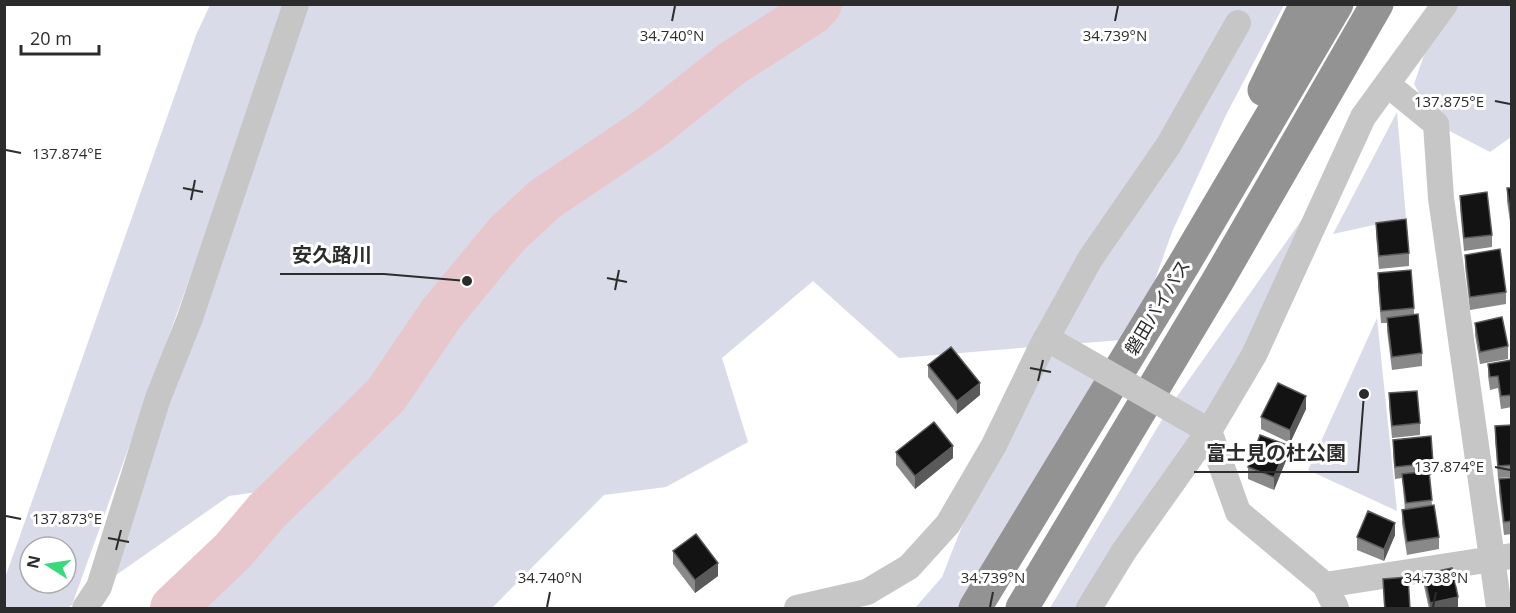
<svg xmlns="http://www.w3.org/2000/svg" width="1516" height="613" viewBox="0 0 1516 613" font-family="'Open Sans','Noto Sans JP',sans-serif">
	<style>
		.green { fill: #dadbe9; fill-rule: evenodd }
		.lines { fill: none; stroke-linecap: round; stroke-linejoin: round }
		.river { stroke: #e8c7cc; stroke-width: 46 }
		.street { stroke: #c6c6c6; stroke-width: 26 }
		.highway { stroke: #939393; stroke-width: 33 }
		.street-bridge { stroke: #c6c6c6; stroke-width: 26 }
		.wall { fill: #898989 }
		.shaded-wall { fill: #5a5a5a }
		.building { fill: #131313; stroke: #5a5a5a; stroke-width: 1.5 }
		.ticks { fill: none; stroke: #2c2c2c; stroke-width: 2 }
		.labels { text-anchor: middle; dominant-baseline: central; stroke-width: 6; stroke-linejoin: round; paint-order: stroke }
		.street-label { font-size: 18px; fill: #2c2c2c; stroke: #fff }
		.ticks-label { font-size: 15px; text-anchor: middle; fill: #2c2c2c; stroke: #fff; stroke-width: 6; stroke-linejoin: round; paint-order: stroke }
		.leader { fill: none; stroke: #2c2c2c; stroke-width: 2 }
		.callout-dot { fill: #2c2c2c; stroke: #fff; stroke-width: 2 }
		.callout-label { font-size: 20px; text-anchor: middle; font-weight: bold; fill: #2c2c2c; stroke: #fff; stroke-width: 6; stroke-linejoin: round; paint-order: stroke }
	</style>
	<rect width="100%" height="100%" fill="#fff"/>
	<path class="green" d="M210,5H288L72,605L68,608H5V578L196,35ZM30,547H66V583H30Z
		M292,5H780L729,52L510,203L374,385L314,444L272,490L229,496L99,587Z
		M842,5H1284L1226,115L1172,232L1134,339L1059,345L1105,372L962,608H915L942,577L994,445L1056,345L899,358L813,281L722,358L748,442L666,487L604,495L492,608H171L353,432L508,248L570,194L657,146L745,68Z
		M1444,5H1511V137L1490,152L1436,124L1414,84L1439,12Z
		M1397,112L1406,218L1333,234Z
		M1344,160L1189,459L1093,608H1050L1169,408Z
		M1377,318L1397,511L1308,470Z"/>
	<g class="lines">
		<path class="river" d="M173,608L233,551L267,511L386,395L441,314L507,234L545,199L649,129L731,64L812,12L819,4"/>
		<path class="street" d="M1387,84L1436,124L1441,198L1499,608
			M1209,431L1238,512L1325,585L1336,608
			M1325,585L1512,556
			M85,608L99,587L158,398L190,318L296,4
			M797,608L867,592L909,567L948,524L994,445L1042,346L1090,259L1168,146L1238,23
			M1089,608L1124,551L1209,431L1254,355L1363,117L1445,4"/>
		<path class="highway" d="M1264,90L1306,4
			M975,608L1184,264L1337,4
			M1022,608L1217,282L1377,4"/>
		<path class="street-bridge" d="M1046,338L1209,431"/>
	</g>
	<path class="wall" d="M1507,188H1512V236L1507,201Z
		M1460,196L1492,235V247L1464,251L1460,208Z
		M1376,223L1409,253V266L1379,269L1376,235Z
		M1465,255L1506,292V304L1470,310L1465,267Z
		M1378,273L1414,308V315L1422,353V366L1392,370L1387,331V323H1381L1378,286Z
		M1475,323L1508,346V359L1480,364L1475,335Z
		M1512,360V407L1501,409L1498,388L1490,390L1488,376V364Z
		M928,365L980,395L957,414L928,377Z
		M1389,393L1420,423V435L1392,438L1389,406Z
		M1306,409L1290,443L1261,429V417Z
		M1512,425V477L1498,478L1495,439V426Z
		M1393,440L1433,463V475H1429L1432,505L1439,537V549L1407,555L1402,523V510H1405L1402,478L1395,479L1393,453Z
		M896,452L953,458L915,489L896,465Z
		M1287,458L1274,490L1248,479V467Z
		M1512,478V534L1504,535L1499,492V479Z
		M1395,535L1384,561L1357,550V537Z
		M673,551L718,576L695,593L673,564Z
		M1424,574L1458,609H1429L1424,586Z
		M1383,579L1410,609H1384Z"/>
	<path class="shaded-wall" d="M980,383V395L957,414V401Z
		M1306,396V409L1290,443V430Z
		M1287,445V458L1274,490V477Z
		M953,446V458L915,489V476Z
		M1395,523V535L1384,561V549Z
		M718,563V576L695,593V580Z
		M1458,597V609H1430V603Z"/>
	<path class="building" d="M1507,188H1512V224Z
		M1487,192L1492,235L1464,238L1460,196Z
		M1406,219L1409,253L1379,256L1376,223Z
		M1500,249L1506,292L1470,297L1465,255Z
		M1411,270L1414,308L1381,311L1378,273Z
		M1418,314L1422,353L1392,357L1387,318Z
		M1502,317L1508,346L1480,352L1475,323Z
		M951,347L980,383L957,401L928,365Z
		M1512,360V395L1501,396L1498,376L1490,377L1488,364Z
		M1278,383L1306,396L1290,430L1261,417Z
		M1417,391L1420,423L1392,426L1389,393Z
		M934,422L953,446L915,476L896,452Z
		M1512,425V465L1498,466L1495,426Z
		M1260,435L1287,445L1274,477L1248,467Z
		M1431,436L1433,463L1395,467L1393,440Z
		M1429,471L1432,500L1406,503L1402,474Z
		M1512,478V521L1504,522L1499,479Z
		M1434,505L1439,537L1407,542L1402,510Z
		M1368,511L1395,523L1384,549L1357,537Z
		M696,534L718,563L695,580L673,551Z
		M1452,568L1458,597L1430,603L1424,574Z
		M1408,577L1410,609H1385L1383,579Z"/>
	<path class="ticks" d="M672,21L675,6M1115,21L1118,6M1495,101L1510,104M6,150L21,153M183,188L203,192M191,200L195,180M607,278L627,282M615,290L619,270M1030,368L1051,372M1038,381L1043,360M1495,467L1510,470M6,516L21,519M108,538L129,542M116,550L121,530M547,607L550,592M990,607L993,592M1433,607L1436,592"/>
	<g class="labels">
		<g class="street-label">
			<text transform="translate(1157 307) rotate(-59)">磐田バイパス</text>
		</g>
	</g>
	<g class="ticks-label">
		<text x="672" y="41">34.740°N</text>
		<text x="1115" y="41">34.739°N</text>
		<text x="1449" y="107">137.875°E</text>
		<text x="67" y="159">137.874°E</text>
		<text x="1449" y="472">137.874°E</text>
		<text x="67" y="524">137.873°E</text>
		<text x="550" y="583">34.740°N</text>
		<text x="993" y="583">34.739°N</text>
		<text x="1436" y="583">34.738°N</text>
	</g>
	<path class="leader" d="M467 281L384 274H280M1364 394L1358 472H1194"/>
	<g class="callout-dot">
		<circle cx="467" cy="281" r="6"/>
		<circle cx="1364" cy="394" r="6"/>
	</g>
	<g class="callout-label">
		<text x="332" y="262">安久路川</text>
		<text x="1276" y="460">富士見の杜公園</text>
	</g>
	<rect width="1516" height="613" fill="none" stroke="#2c2c2c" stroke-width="12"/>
	<g transform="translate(48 565) rotate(282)"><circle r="28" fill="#ffffff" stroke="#ababab" stroke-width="1.5"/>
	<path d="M0-4.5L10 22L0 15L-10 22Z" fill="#38da79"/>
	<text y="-9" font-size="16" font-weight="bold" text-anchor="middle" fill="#2c2c2c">N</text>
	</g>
	<path d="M21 45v9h78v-9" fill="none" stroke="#2c2c2c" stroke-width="3"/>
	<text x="30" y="45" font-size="18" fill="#2c2c2c" stroke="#ffffff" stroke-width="4.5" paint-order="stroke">20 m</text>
</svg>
